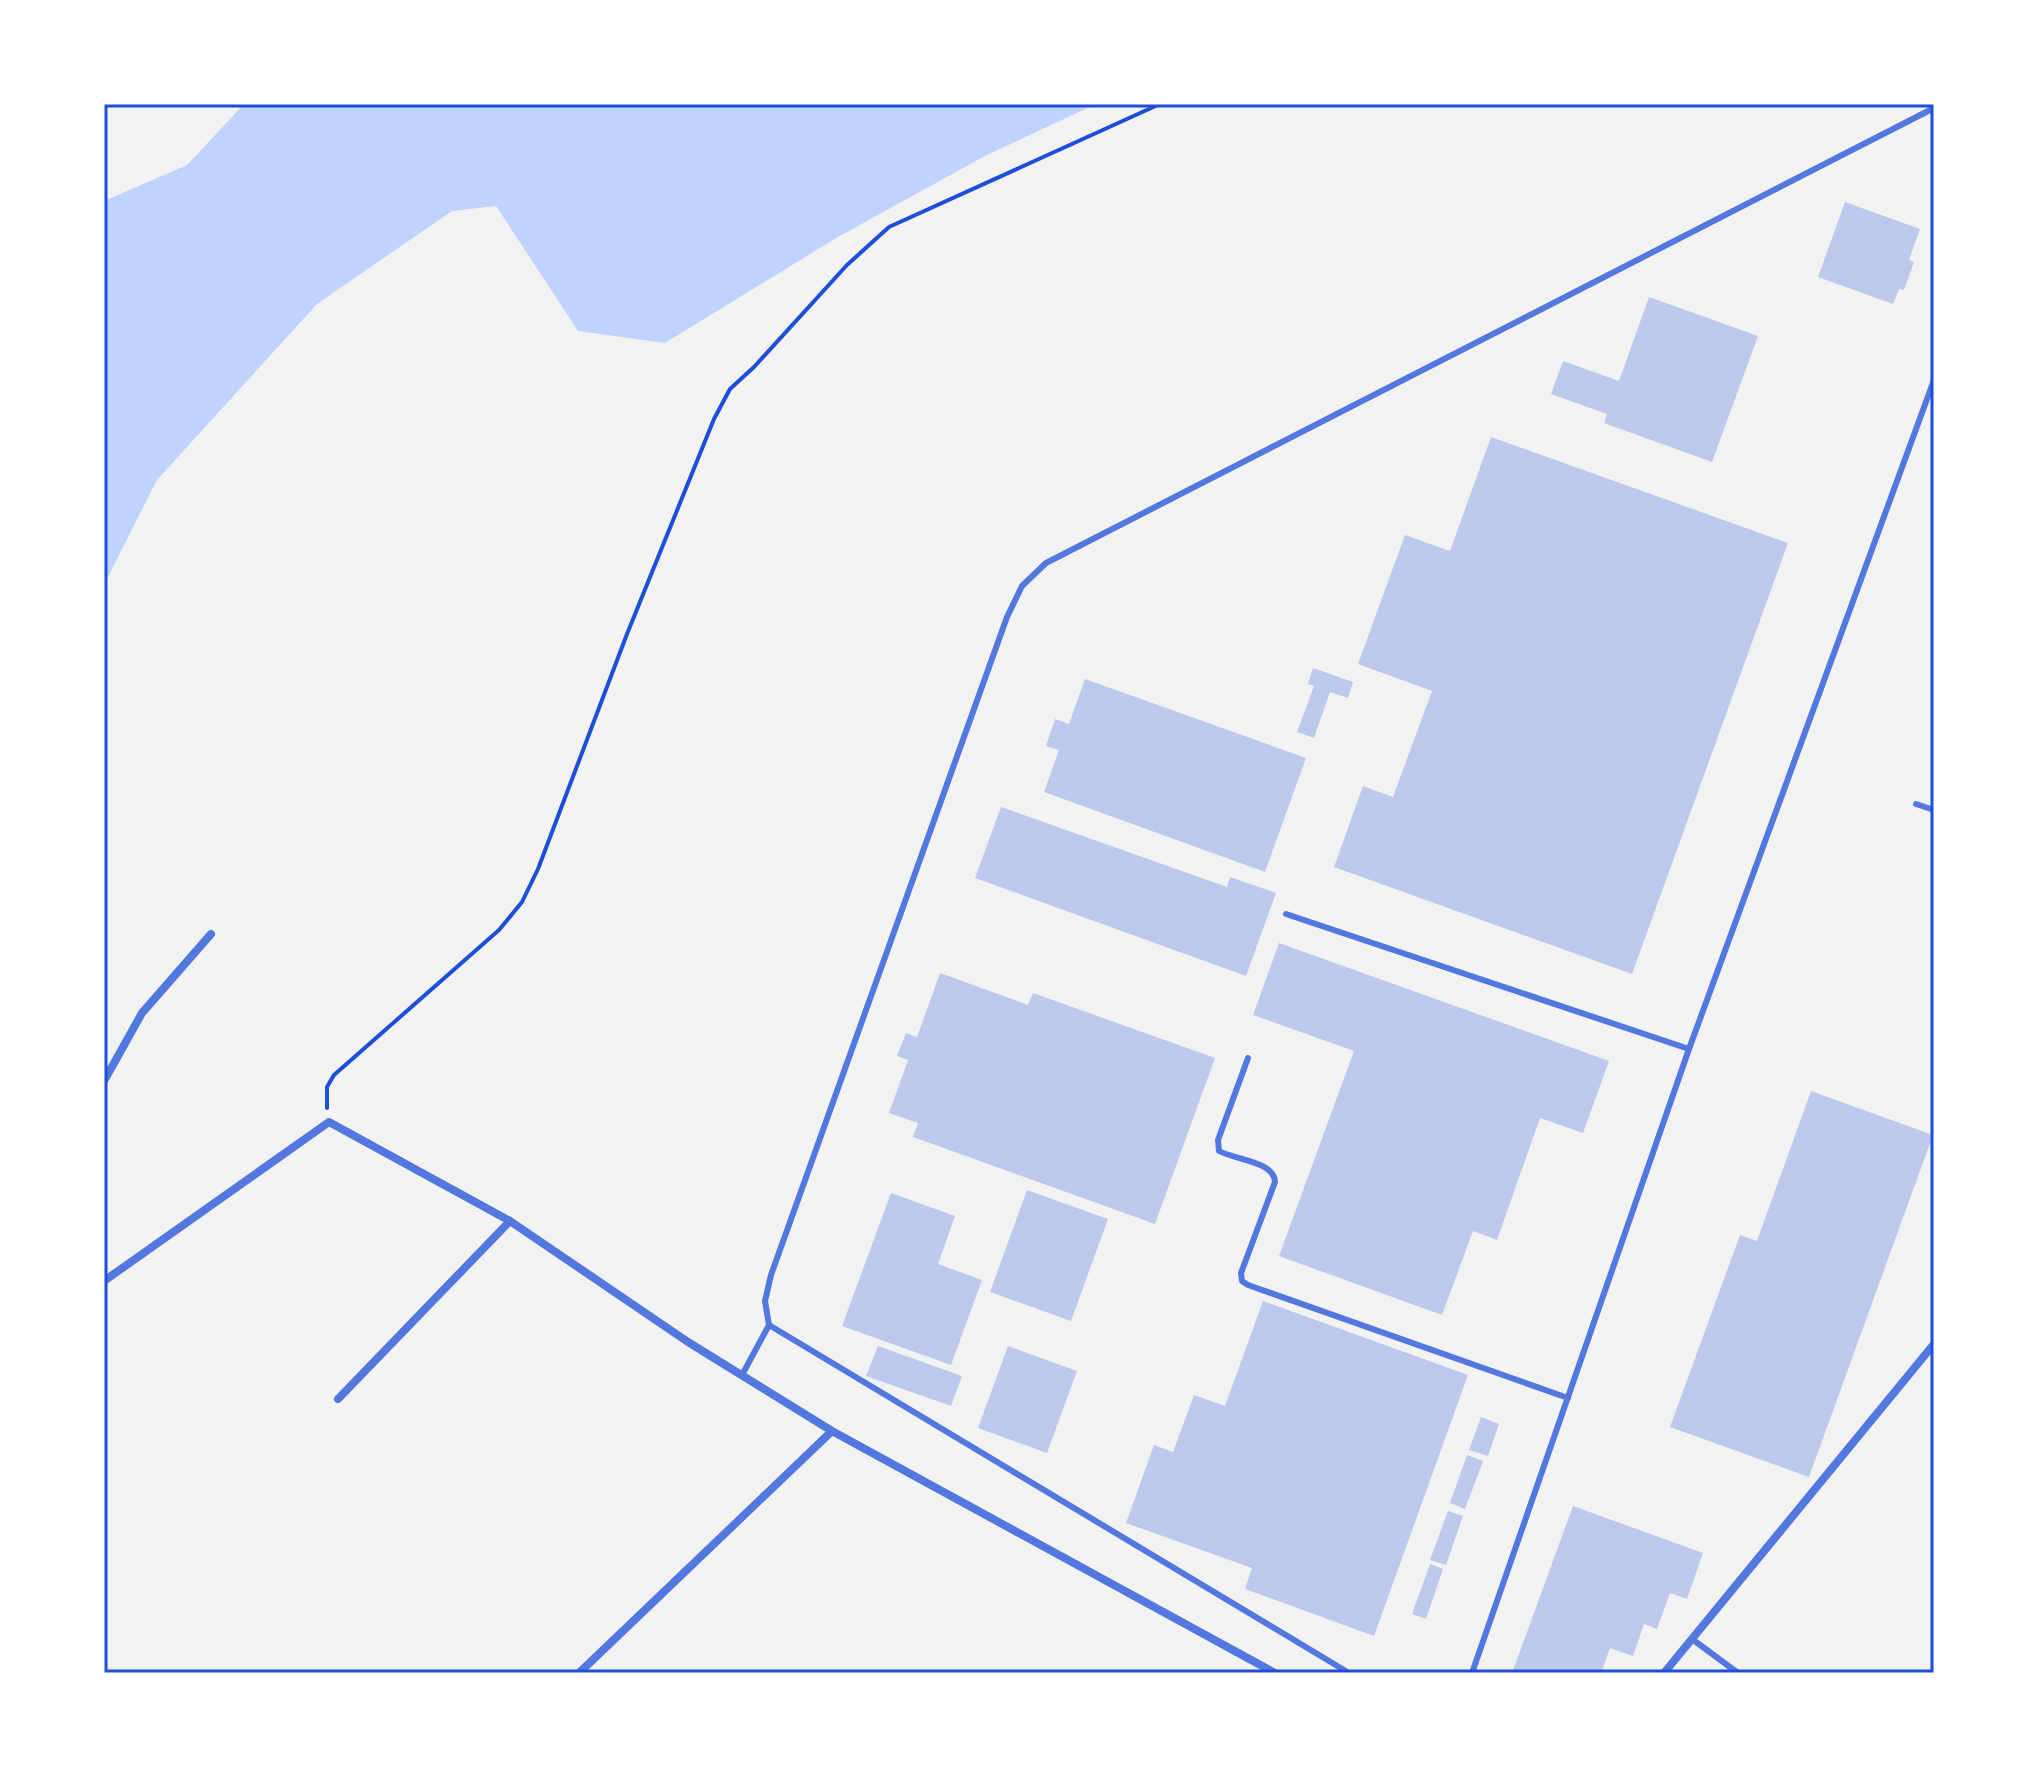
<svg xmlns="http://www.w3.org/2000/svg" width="2038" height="1777" viewBox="0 0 2038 1777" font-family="'Noto Serif',serif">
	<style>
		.water { fill: #bfd3fe }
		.building { fill: #bdc9ec }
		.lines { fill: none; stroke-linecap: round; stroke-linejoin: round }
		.path { stroke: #1d4ed8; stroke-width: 4 }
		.service { stroke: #5277de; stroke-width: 6 }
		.minor { stroke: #5277de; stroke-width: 8 }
		.neatline { fill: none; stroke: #1d4ed8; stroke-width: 3 }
	</style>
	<rect width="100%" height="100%" fill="#f2f2f2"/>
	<path class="water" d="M244,104H1096L983,157L838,237L665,343L578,331L496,206L452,211L317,304L157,480L104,585V201L187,165Z"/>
	<path class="building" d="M1845,202L1920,229L1909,260L1914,262L1904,290L1899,289L1893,304L1818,277Z
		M1649,297L1758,336L1712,462L1604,423L1607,414L1551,394L1563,361L1619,381Z
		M1491,437L1788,543L1632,974L1334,867L1363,786L1393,797L1432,691L1358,664L1405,535L1450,551Z
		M1313,668L1353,682L1348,698L1330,692L1314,738L1297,732L1314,686L1308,684Z
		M1085,679L1306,758L1265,872L1044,792L1059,750L1046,746L1055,719L1069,724Z
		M1001,807L1227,887L1230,877L1276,893L1246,976L975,878Z
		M1279,943L1609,1061L1583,1133L1540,1118L1497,1240L1473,1231L1442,1315L1279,1256L1354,1051L1253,1015Z
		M940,973L1028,1005L1033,993L1215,1058L1155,1224L913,1137L918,1123L889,1113L908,1060L897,1056L906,1033L917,1037Z
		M1811,1091L1933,1135L1809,1477L1670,1427L1740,1235L1757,1241Z
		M1027,1190L1108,1219L1071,1321L990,1292Z
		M891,1193L955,1216L938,1264L982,1280L951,1365L842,1326Z
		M1263,1301L1468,1375L1374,1636L1245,1589L1252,1568L1126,1523L1154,1445L1173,1452L1194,1395L1225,1406Z
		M878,1346L962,1376L951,1406L866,1376Z
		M1008,1346L1077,1371L1047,1453L978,1428Z
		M1481,1417L1499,1424L1488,1456L1469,1450Z
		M1467,1455L1483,1461L1465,1509L1450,1503Z
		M1573,1506L1703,1553L1687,1599L1670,1593L1657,1629L1644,1624L1633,1656L1610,1648L1601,1673H1512Z
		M1448,1511L1463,1516L1446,1565L1430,1560Z
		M1430,1564L1443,1569L1426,1619L1412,1614Z"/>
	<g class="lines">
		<path class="path" d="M327,1108V1087L334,1075L499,930L522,902L538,869L627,634L714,419L730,389L754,367L847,265L889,227L1160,104"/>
		<path class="service" d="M1916,804L1934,810
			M1286,914L1689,1049
			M1248,1058L1218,1140L1219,1151C1235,1160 1274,1161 1275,1182L1241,1273L1242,1281L1248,1285L1568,1398
			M742,1375L769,1325
			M1692,1639L1738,1673
			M1349,1673L769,1325L765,1301L771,1275L1007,617L1022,586L1046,563L1934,108
			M1472,1673L1689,1049L1934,380"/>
		<path class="minor" d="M104,1081L142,1013L211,934
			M104,1281L329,1122L510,1221L688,1342L832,1431L1275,1673
			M338,1399L510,1221
			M579,1673L832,1431
			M1664,1673L1934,1344"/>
	</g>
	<rect width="2038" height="1777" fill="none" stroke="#ffffff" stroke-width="212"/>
	<rect x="106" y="106" width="1826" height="1565" class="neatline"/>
</svg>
